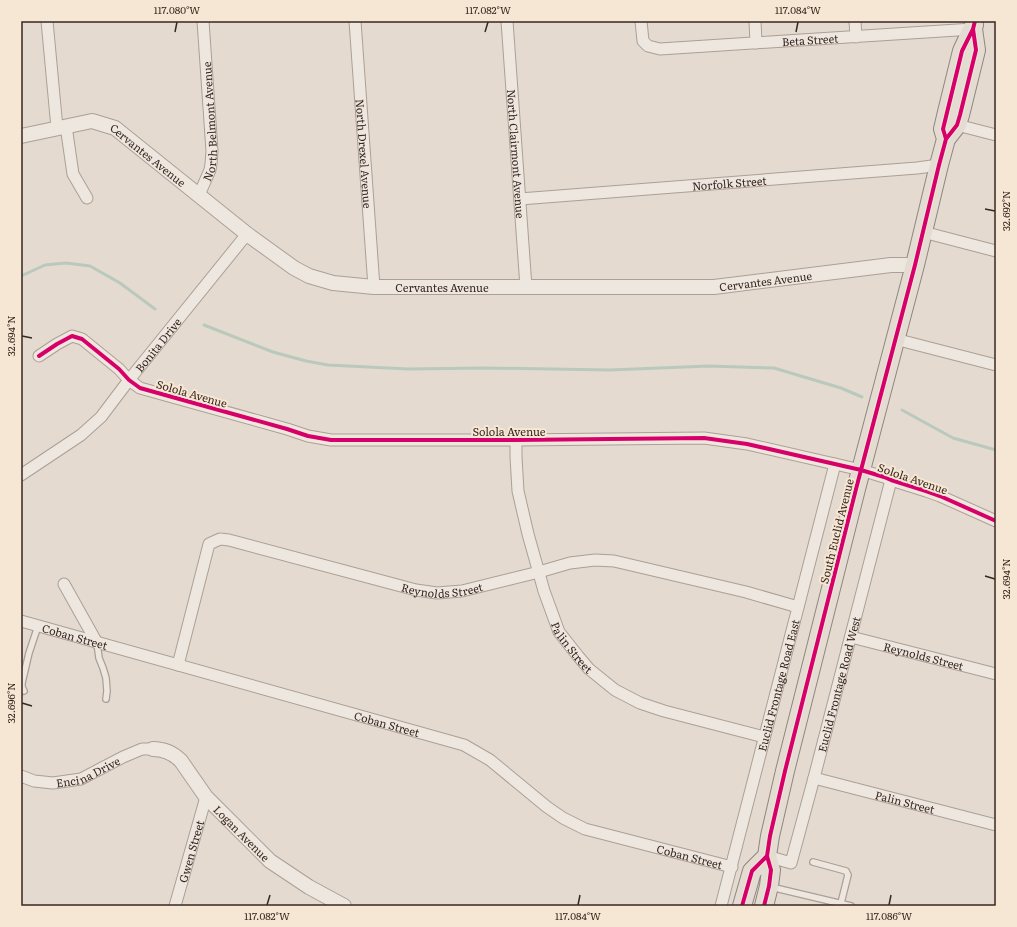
<svg xmlns="http://www.w3.org/2000/svg" width="1017" height="927" viewBox="0 0 1017 927" font-family="Literata,serif">
	<style>
		.lines { fill: none; stroke-linecap: round; stroke-linejoin: round }
		.stream { stroke: #b9c9bd; stroke-width: 3 }
		.service-casing { stroke: #aba097; stroke-width: 8 }
		.minor-casing { stroke: #aba097; stroke-width: 13 }
		.tertiary-casing { stroke: #aba097; stroke-width: 16 }
		.primary-casing { stroke: #90867e; stroke-width: 20 }
		.service { stroke: #ede7e0; stroke-width: 5.5 }
		.minor { stroke: #ede7e0; stroke-width: 11 }
		.tertiary { stroke: #ede7e0; stroke-width: 14 }
		.primary { stroke: #e4dcd2; stroke-width: 18 }
		.cycleway-casing { stroke: #f6e7d4; stroke-width: 6 }
		.cycleway { stroke: #d6006c; stroke-width: 4 }
		.ticks { fill: none; stroke: #3a271f; stroke-width: 1.5 }
		.labels { text-anchor: middle; dominant-baseline: central; stroke-width: 4; stroke-linejoin: round; paint-order: stroke }
		.street-label { font-size: 11px; fill: #3a271f; stroke: #f6e7d4 }
		.neatline { fill: none; stroke: #3a271f; stroke-width: 1.5 }
		.ticks-label { font-size: 10px; text-anchor: middle; fill: #3a271f }
	</style>
	<rect width="100%" height="100%" fill="#e5dacf"/>
	<g class="lines">
		<path class="stream" d="M21,276L45,265L66,263L90,266L120,283L155,309
			M204,325L273,352L306,361L328,365L408,369L486,368L610,370L709,366L774,368L841,388L862,397
			M902,410L953,438L996,450"/>
		<g class="service-casing">
			<path id="service" d="M97,643L99,658L103,668L106,678L107,691L106,699
				M24,691L22,687V683L29,653L38,626
				M813,862L846,871L848,875L841,903
				M771,887L851,906"/>
		</g>
		<g class="minor-casing">
			<g id="minor">
				<path d="M47,21L57,128"/>
				<path id="s1" d="M355,21L374,287"/>
				<path id="s2" d="M507,21L526,287"/>
				<path id="s3" d="M641,21L643,41L648,46L660,49L973,29"/>
				<path d="M755,21L756,43"/>
				<path d="M855,21L856,37"/>
				<path d="M957,125L996,135"/>
				<path d="M66,126L73,174L87,198"/>
				<path id="s4" d="M199,195L210,170L211,164L212,151L203,21"/>
				<path id="s5" d="M520,199L917,168L939,165"/>
				<path d="M923,232L996,251"/>
				<path d="M895,339L996,365"/>
				<path d="M39,356L57,344L72,336L82,339L119,369L129,380L140,388L287,429L308,436L331,440H516L704,438L747,444L861,470L884,477L891,480L926,491L940,496L996,521"/>
				<path id="s6" d="M516,440V457L518,491L528,534L544,591L559,632L578,656L589,669L615,690L640,703L664,711L764,737"/>
				<path id="s7" d="M21,475L81,435L101,417L129,380L247,234"/>
				<path d="M64,584L97,643"/>
				<path id="s8" d="M21,621L464,745L490,760L547,807L563,818L585,829L732,867"/>
				<path id="s9" d="M851,637L996,674"/>
				<path id="s10" d="M178,665L209,544L220,539L229,540L416,590L437,593L462,591L539,572L570,563L595,560L614,561L746,592L798,607"/>
				<path id="s11" d="M21,776L34,781L53,783L81,779L123,757L142,749H153"/>
				<path id="s12" d="M814,778L996,825"/>
				<path id="s13" d="M767,856L791,863L814,778L891,480"/>
				<path id="s14" d="M175,906L206,797"/>
				<path id="s15" d="M721,906L835,464"/>
			</g>
		</g>
		<g class="tertiary-casing">
			<g id="tertiary">
				<path id="s16" d="M21,136L92,121L115,128L247,234L294,268L309,276L333,283L374,287H714L891,265H915"/>
				<path id="s17" d="M153,749C164,749 173,753 181,761L206,797L270,861L309,887L344,906"/>
			</g>
		</g>
		<g class="primary-casing">
			<path id="primary" d="M946,139L943,129L947,112L962,51L974,25
				M742,906L752,871L767,856
				M764,906L769,886L771,870L767,856L770,836L785,771L856,489L915,265L939,165L946,139L957,125L960,115L976,50L973,29"/>
		</g>
		<use href="#service" class="service"/>
		<use href="#minor" class="minor"/>
		<use href="#tertiary" class="tertiary"/>
		<use href="#primary" class="primary"/>
		<g class="cycleway-casing">
			<path id="cycleway" d="M946,139L943,129L962,51L973,29L975,21
				M39,356L57,344L72,336L82,339L119,369L129,380L140,388L287,429L308,436L331,440H516L704,438L747,444L861,470L884,477L891,480L926,491L940,496L996,521
				M742,906L752,871L767,856
				M764,906L769,886L771,870L767,856L770,836L785,771L856,489L915,265L939,165L946,139L957,125L960,115L976,50L973,29"/>
		</g>
		<use href="#cycleway" class="cycleway"/>
	</g>
	<path class="ticks" d="M175,32L177,22M485,32L488,22M796,32L798,22M985,209L995,211M22,336L32,338M985,576L995,579M22,703L32,706M267,905L270,895M578,905L580,895M889,905L891,895"/>
	<g class="labels">
		<g class="street-label">
			<text stroke="none"><textPath href="#s3" startOffset="190">Beta Street</textPath></text>
			<text stroke="none"><textPath href="#s4" startOffset="76">North Belmont Avenue</textPath></text>
			<text stroke="none"><textPath href="#s1" startOffset="133">North Drexel Avenue</textPath></text>
			<text stroke="none"><textPath href="#s2" startOffset="133">North Clairmont Avenue</textPath></text>
			<text stroke="none"><textPath href="#s16" startOffset="139">Cervantes Avenue</textPath></text>
			<text stroke="none"><textPath href="#s5" startOffset="210">Norfolk Street</textPath></text>
			<text stroke="none"><textPath href="#s16" startOffset="799">Cervantes Avenue</textPath></text>
			<text stroke="none"><textPath href="#s16" startOffset="475">Cervantes Avenue</textPath></text>
			<text stroke="none"><textPath href="#s7" startOffset="191">Bonita Drive</textPath></text>
			<text transform="translate(192 393) rotate(16)">Solola Avenue</text>
			<text x="509" y="431">Solola Avenue</text>
			<text transform="translate(913 478) rotate(19)">Solola Avenue</text>
			<text transform="translate(836 531) rotate(-76)">South Euclid Avenue</text>
			<text stroke="none"><textPath href="#s10" startOffset="366">Reynolds Street</textPath></text>
			<text stroke="none"><textPath href="#s8" startOffset="56">Coban Street</textPath></text>
			<text stroke="none"><textPath href="#s6" startOffset="218">Palin Street</textPath></text>
			<text stroke="none"><textPath href="#s9" startOffset="75">Reynolds Street</textPath></text>
			<text stroke="none"><textPath href="#s13" startOffset="210">Euclid Frontage Road West</textPath></text>
			<text stroke="none"><textPath href="#s15" startOffset="228">Euclid Frontage Road East</textPath></text>
			<text stroke="none"><textPath href="#s8" startOffset="380">Coban Street</textPath></text>
			<text stroke="none"><textPath href="#s11" startOffset="70">Encina Drive</textPath></text>
			<text stroke="none"><textPath href="#s12" startOffset="94">Palin Street</textPath></text>
			<text stroke="none"><textPath href="#s17" startOffset="126">Logan Avenue</textPath></text>
			<text stroke="none"><textPath href="#s14" startOffset="57">Gwen Street</textPath></text>
			<text stroke="none"><textPath href="#s8" startOffset="716">Coban Street</textPath></text>
		</g>
	</g>
	<rect width="1017" height="927" fill="none" stroke="#f6e7d4" stroke-width="44"/>
	<rect x="22" y="22" width="973" height="883" class="neatline"/>
	<g class="ticks-label">
		<text x="177" y="14">117.080°W</text>
		<text x="488" y="14">117.082°W</text>
		<text x="798" y="14">117.084°W</text>
		<text transform="translate(1006 211) rotate(-90)" y="4">32.692°N</text>
		<text transform="translate(11 336) rotate(-90)" y="4">32.694°N</text>
		<text transform="translate(1006 579) rotate(-90)" y="4">32.694°N</text>
		<text transform="translate(11 703) rotate(-90)" y="4">32.696°N</text>
		<text x="267" y="920">117.082°W</text>
		<text x="578" y="920">117.084°W</text>
		<text x="889" y="920">117.086°W</text>
	</g>
</svg>
